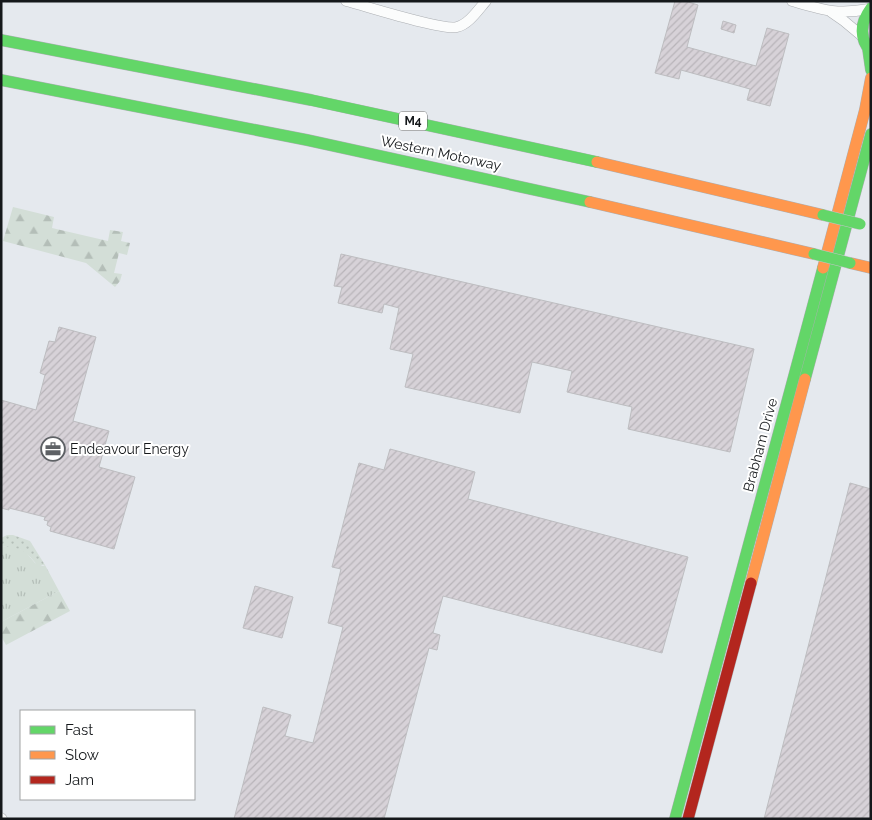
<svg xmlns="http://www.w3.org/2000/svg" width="872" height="820" viewBox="0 0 872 820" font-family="Raleway,sans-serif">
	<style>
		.grass { fill: url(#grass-tufts) }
		.forest { fill: url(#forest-firs) }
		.garden { fill: url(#garden-dots) }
		.building { fill: url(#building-hatch); stroke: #bdbdc0 }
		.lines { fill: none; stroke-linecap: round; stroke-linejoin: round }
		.street-casing { stroke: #acafb3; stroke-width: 11 }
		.fast-casing { stroke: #acafb3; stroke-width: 12 }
		.slow-casing { stroke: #acafb3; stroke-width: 12 }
		.jam-casing { stroke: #acafb3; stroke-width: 12 }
		.street { stroke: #fbfcfc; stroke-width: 10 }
		.fast { stroke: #63d668; stroke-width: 11 }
		.slow { stroke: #ff974d; stroke-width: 11 }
		.jam { stroke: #b3261e; stroke-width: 11 }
		.fast-bridge-casing { stroke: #c2c4c7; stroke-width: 12; stroke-linecap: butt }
		.fast-bridge { stroke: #63d668; stroke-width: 11 }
		.labels { text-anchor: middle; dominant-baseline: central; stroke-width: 4; stroke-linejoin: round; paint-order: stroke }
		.shield { fill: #fff; stroke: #5b5d5f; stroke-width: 1 }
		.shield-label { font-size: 12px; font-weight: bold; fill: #15181b }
		.street-label { font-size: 14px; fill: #15181b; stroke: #fff }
		.poi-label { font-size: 14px; fill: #15181b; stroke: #fff; text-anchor: start }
	</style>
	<defs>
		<pattern id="grass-tufts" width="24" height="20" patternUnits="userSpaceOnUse" patternTransform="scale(1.25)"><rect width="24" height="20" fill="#d3ded7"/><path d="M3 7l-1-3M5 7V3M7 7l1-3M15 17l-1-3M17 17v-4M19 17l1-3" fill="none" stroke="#b4beb8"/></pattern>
		<pattern id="forest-firs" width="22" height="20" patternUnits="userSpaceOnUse" patternTransform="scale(1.25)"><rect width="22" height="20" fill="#d3ded7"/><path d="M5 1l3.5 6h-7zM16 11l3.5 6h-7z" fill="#b4beb8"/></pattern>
		<pattern id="garden-dots" width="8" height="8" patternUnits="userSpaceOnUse" patternTransform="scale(1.25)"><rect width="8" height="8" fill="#d3ded7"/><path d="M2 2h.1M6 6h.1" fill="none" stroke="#b4beb8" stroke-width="1.8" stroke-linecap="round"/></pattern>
		<pattern id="building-hatch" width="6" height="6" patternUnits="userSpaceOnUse" patternTransform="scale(1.25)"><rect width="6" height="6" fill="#d7d2d8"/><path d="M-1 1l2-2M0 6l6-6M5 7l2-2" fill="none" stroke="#b8b4b9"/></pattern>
	</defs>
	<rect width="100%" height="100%" fill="#e5e9ee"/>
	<path class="grass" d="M12,546L25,551L35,563L43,566L45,565L59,591L1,622V547Z"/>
	<path class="forest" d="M13,207L54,217L52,228L108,241L110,230L123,232L121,241L130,243L127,255L119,253L114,273L122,274L120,281L115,287L86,263L3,241Z
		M59,591L70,611L6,645L1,636V622Z"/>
	<path class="garden" d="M7,535H13L30,541L45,565H37C27,552 19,545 1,547V538Z"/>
	<path class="building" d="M675,1H685L698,5L687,47L756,66L767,28L789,34L770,106L747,100L750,89L681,70L679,79L655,73Z
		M723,21L736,25L734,33L721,29Z
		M341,254L754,349L730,452L628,429L632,407L567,392L572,371L532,362L520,413L405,387L413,354L390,349L399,308L384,304L382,313L338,303L342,287L334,286Z
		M59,327L96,337L73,421L109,431L99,467L135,477L114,549L50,531L51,527L47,525L48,521L44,520L45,517L9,508V510L1,508V400L36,410L45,375L40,373L49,341L55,342Z
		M390,449L475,472L468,499L688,557L662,653L443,596L433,633L440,635L437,650L429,648L384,819H234L263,707L291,715L285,736L313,743L343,627L328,623L341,569L332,567L357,470L359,463L384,470Z
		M850,483L871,489V819H764Z
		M255,586L293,597L282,638L243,628Z"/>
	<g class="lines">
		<g class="street-casing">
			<path id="street" d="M346,1C366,6 443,31 457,27C469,24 478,10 486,1
				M792,1C823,10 837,15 869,9
				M831,12L844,21L862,36
				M1,818L2,819"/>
		</g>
		<g class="fast-casing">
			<path id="fast" d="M871,8C860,23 859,38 871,52
				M1,40L311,100L597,162
				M868,49L871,70
				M1,80L307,140L590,202
				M805,379L871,134
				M675,819L823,268"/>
		</g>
		<g class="slow-casing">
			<path id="slow" d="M597,162L823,215
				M590,202L814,254
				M850,263L871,268
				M823,268L865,110L871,78
				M751,583L805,379"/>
		</g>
		<g class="jam-casing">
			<path id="jam" d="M688,819L751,583"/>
		</g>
		<use href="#street" class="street"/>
		<use href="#fast" class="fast"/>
		<use href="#slow" class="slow"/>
		<use href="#jam" class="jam"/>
		<g class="fast-bridge-casing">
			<path id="fast-bridge" d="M823,215L860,224
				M814,254L850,263"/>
		</g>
		<use href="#fast-bridge" class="fast-bridge"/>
	</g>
	<defs>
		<g id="office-ring" transform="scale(1.25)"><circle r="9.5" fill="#fff" stroke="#5e6165" stroke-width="1.5"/><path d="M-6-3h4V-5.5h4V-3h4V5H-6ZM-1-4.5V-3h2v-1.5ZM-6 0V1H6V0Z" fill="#5e6165"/></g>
	</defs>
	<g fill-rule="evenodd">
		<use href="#office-ring" x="53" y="449"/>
	</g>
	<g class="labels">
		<rect class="shield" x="399" y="111.5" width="28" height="19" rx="4"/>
		<g class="shield-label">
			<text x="413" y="121">M4</text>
		</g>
		<g class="street-label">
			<text transform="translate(441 153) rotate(12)">Western Motorway</text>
			<text transform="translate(760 445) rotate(-75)">Brabham Drive</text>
		</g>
		<g class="poi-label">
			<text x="70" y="449">Endeavour Energy</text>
		</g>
	</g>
	<rect width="872" height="820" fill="none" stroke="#15181b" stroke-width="5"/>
	<rect x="20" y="710" width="175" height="90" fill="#ffffff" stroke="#a1a3a4"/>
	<rect x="30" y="726" width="25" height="8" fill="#63d668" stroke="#a1a3a4"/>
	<text x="65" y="735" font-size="15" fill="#15181b">Fast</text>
	<rect x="30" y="751" width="25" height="8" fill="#ff974d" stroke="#a1a3a4"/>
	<text x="65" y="760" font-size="15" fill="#15181b">Slow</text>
	<rect x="30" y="776" width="25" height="8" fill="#b3261e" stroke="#a1a3a4"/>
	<text x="65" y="785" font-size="15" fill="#15181b">Jam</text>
</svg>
